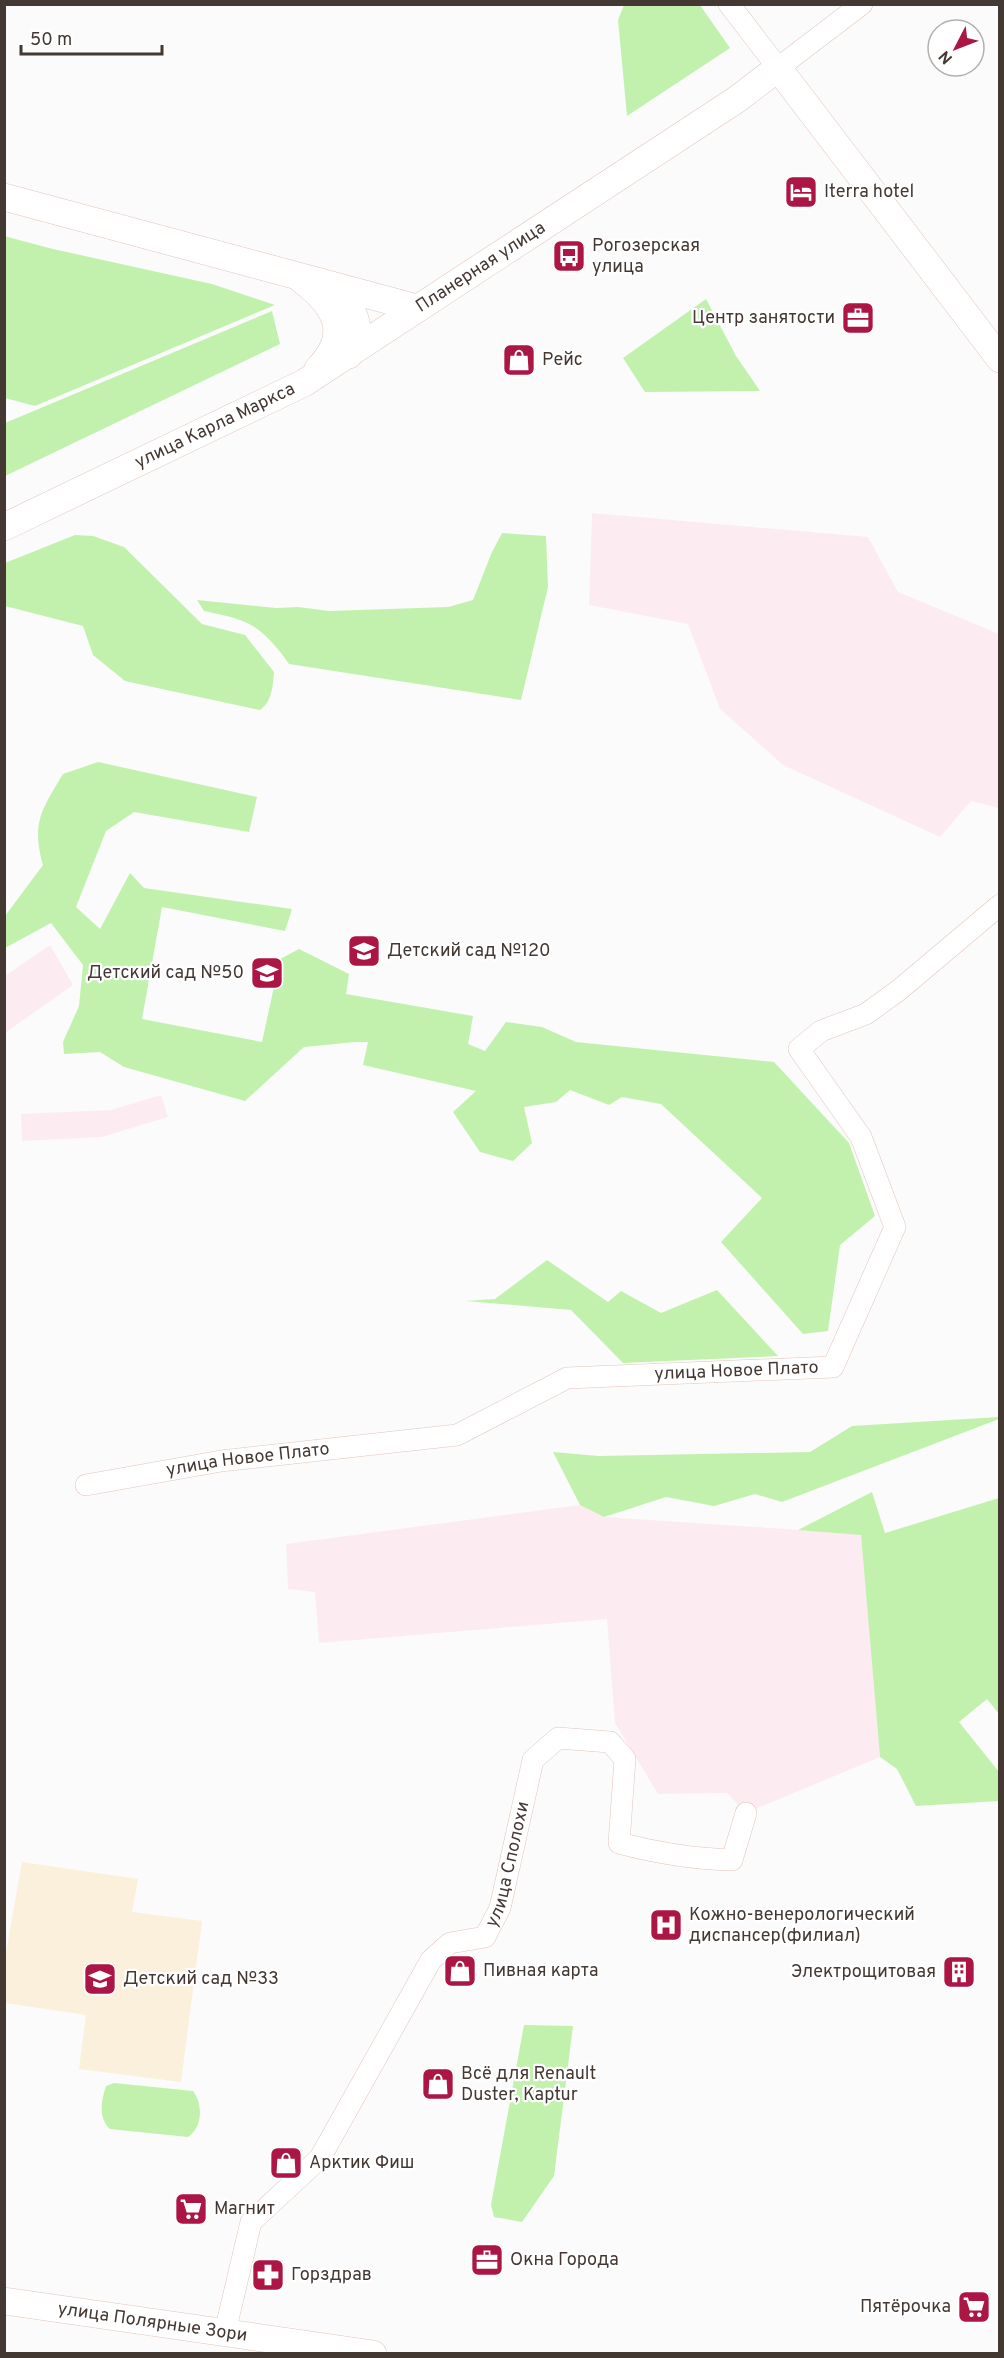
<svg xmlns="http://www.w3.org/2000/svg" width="1004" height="2358" viewBox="0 0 1004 2358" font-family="Overpass,sans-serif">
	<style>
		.industrial { fill: #fcecf1 }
		.education { fill: #fbf0db }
		.green { fill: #c2f1ae }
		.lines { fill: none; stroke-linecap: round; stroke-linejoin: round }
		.minor-casing { stroke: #e2c5b8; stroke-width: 22 }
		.major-casing { stroke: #e2c5b8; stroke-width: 28 }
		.minor { stroke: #fff; stroke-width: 21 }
		.major { stroke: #fff; stroke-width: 27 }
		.labels { text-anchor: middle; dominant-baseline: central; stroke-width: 4.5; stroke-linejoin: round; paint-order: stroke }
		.poi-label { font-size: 18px; fill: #443833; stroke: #fff; text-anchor: start }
		.street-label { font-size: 18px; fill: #443833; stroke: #fff }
	</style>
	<rect width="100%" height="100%" fill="#fbfbfb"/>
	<path class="industrial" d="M592,513L868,537L898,592L999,634V808L971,801L940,837L783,765L720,709L688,624L589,605Z
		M50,945L73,985L5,1033V976Z
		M161,1095L168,1117L102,1137L22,1141L21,1114L111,1110Z
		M580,1505L604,1517L861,1534L880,1757L746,1813L727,1793L658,1794L615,1723L607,1619L319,1643L315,1592L288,1589L286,1544Z"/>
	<path class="education" d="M22,1862L138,1879L132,1912L202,1921L181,2082L79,2069L86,2015L5,2003V1958Z"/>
	<path class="green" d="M624,5H700L730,48L627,116L618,20Z
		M4,236L53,249L212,284L275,305L35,406L5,398Z
		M706,299L736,356L760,391L645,392L623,358Z
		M272,311L280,344L5,476V423Z
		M502,533L546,536L548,587L521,700L289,664C278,648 262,629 245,622C232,616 217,614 204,611L197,600L276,608L298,607L329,611L448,607L473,600L492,552Z
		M75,535L93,536L124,547L202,624L245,635L274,672C273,685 272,702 260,710L125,681L93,655L83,626L5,606V563Z
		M98,762L257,797L249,832L134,812L106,831L76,907L100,929L130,873L144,888L292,909L285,931L162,907L142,1019L262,1042L280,959L299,949L349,974L346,994L473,1016L468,1044L485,1051L506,1022L542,1027L576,1042L774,1062L849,1143L875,1216L840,1245L828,1331L803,1334L721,1242L762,1198L661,1104L622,1097L609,1105L570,1090L556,1102L524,1107L532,1143L513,1161L480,1152L453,1112L476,1091L363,1065L368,1042H355L304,1047L245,1101L124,1067L100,1052L64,1054L63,1042L79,1006L83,965L51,923L5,948V916L43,865C31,823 42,809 63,774Z
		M547,1260L608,1302L621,1291L661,1313L717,1290L778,1356L623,1363L571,1310L466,1301L495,1299Z
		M999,1417V1419L782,1502L755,1494L714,1506L666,1497L604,1517L580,1505L553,1452L599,1456L810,1452L852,1426Z
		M872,1492L885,1533L999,1498V1714L987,1699L959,1722L999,1772V1801L916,1806L897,1769L880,1757L861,1535L798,1530Z
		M524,2025L573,2026L554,2176L522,2222L494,2217L491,2205Z
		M114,2083L193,2091C203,2104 203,2127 188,2137L110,2129C98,2118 101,2101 106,2086Z"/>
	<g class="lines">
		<g class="minor-casing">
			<g id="minor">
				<path d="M729,4L778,68L862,4"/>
				<path id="s1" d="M86,1485L221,1461L457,1435L567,1378L833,1367L895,1227L861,1137L799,1049L821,1031L866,1014L899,990L1000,905"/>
				<path id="s2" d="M225,2332L251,2222L320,2158L431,1960L450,1943L485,1937L500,1908L533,1760L558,1738L610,1742L625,1759L619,1843C657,1853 693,1859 732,1860L746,1813"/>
			</g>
		</g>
		<g class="major-casing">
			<g id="major">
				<path d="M4,197L417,308"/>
				<path d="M302,280C336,306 352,334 318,369"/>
				<path d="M333,290C348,298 359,319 357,338C357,343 352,349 349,355"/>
				<path id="s3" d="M4,527L304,383L736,100L778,68L1000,359"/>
				<path id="s4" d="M4,2301L373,2354"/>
			</g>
		</g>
		<use href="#minor" class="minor"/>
		<use href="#major" class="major"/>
	</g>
	<defs>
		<g id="hotel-square" transform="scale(1.725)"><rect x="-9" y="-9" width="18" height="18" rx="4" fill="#ab1645" stroke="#fff"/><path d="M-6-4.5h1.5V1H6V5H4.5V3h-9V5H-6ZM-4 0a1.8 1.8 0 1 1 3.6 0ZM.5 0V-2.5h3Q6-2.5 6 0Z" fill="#fff"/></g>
		<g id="bus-square" transform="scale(1.725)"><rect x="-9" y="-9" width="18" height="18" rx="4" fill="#ab1645" stroke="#fff"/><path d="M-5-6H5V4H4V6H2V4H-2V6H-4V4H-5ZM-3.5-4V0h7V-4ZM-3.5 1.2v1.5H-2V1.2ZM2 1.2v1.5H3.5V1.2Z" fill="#fff"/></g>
		<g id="office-square" transform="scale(1.725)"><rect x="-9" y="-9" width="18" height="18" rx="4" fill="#ab1645" stroke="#fff"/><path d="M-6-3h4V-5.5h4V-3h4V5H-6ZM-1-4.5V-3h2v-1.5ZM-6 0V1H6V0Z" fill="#fff"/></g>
		<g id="shop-square" transform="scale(1.725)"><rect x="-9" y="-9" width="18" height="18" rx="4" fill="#ab1645" stroke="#fff"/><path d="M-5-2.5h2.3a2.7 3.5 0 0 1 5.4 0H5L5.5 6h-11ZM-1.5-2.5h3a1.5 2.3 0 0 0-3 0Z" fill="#fff"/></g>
		<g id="school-square" transform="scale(1.725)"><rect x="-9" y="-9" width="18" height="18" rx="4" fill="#ab1645" stroke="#fff"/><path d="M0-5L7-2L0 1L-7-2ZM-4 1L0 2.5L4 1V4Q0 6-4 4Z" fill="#fff"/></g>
		<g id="hospital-square" transform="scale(1.725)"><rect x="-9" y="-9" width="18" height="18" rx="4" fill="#ab1645" stroke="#fff"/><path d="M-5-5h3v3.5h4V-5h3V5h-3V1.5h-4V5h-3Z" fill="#fff"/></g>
		<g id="building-square" transform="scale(1.725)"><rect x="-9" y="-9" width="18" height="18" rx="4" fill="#ab1645" stroke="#fff"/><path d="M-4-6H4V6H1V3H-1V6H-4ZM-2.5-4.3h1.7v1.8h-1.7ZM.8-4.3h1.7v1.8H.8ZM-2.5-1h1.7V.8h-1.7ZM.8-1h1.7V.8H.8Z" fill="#fff"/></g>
		<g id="supermarket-square" transform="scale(1.725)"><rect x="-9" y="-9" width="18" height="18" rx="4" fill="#ab1645" stroke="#fff"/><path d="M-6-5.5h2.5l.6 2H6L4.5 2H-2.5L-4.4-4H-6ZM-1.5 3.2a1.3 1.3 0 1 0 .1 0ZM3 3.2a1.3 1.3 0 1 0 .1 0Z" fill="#fff"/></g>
		<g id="pharmacy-square" transform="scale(1.725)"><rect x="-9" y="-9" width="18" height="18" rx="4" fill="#ab1645" stroke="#fff"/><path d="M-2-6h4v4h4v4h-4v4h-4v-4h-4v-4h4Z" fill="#fff"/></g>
	</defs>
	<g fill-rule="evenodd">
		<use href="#hotel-square" x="801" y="192"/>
		<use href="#bus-square" x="569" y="256"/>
		<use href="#office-square" x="858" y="318"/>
		<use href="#shop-square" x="519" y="360"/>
		<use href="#school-square" x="364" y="951"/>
		<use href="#school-square" x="267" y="973"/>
		<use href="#hospital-square" x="666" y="1925"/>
		<use href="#shop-square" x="460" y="1971"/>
		<use href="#building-square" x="959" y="1972"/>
		<use href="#school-square" x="100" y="1979"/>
		<use href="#shop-square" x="438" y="2084"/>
		<use href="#shop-square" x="286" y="2163"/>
		<use href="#supermarket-square" x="191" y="2209"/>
		<use href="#office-square" x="487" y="2260"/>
		<use href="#pharmacy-square" x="268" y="2275"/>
		<use href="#supermarket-square" x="974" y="2307"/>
	</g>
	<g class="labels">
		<g class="poi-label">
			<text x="824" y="192">Iterra hotel</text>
			<text x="592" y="246">Рогозерская<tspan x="592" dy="21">улица</tspan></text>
			<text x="835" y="318" text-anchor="end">Центр занятости</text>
			<text x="542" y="360">Рейс</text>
			<text x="387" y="951">Детский сад №120</text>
			<text x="244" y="973" text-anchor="end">Детский сад №50</text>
			<text x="689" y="1915">Кожно-венерологический<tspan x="689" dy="21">диспансер(филиал)</tspan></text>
			<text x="483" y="1971">Пивная карта</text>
			<text x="936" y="1972" text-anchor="end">Электрощитовая</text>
			<text x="123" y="1979">Детский сад №33</text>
			<text x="461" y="2074">Всё для Renault<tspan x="461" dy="21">Duster, Kaptur</tspan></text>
			<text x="309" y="2163">Арктик Фиш</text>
			<text x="214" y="2209">Магнит</text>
			<text x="510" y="2260">Окна Города</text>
			<text x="291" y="2275">Горздрав</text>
			<text x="951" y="2307" text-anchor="end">Пятёрочка</text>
		</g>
		<g class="street-label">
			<text stroke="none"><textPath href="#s3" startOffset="544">Планерная улица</textPath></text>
			<text stroke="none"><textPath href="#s3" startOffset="234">улица Карла Маркса</textPath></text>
			<text stroke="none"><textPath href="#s1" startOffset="668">улица Новое Плато</textPath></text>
			<text stroke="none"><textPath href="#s1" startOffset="164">улица Новое Плато</textPath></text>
			<text stroke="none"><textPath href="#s2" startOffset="572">улица Сполохи</textPath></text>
			<text stroke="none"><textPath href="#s4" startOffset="150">улица Полярные Зори</textPath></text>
		</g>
	</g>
	<rect width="1004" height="2358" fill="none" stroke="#443833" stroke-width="12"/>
	<g transform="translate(956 48) rotate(228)"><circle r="28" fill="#ffffff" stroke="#b4afad" stroke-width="1.5"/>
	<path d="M0-4.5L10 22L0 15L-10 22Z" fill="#ab1645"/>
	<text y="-9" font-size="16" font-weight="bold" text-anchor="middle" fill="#443833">N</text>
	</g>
	<path d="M21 45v9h141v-9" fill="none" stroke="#443833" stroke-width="3"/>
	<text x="30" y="45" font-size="18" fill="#443833" stroke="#ffffff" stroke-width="4.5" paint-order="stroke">50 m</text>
</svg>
